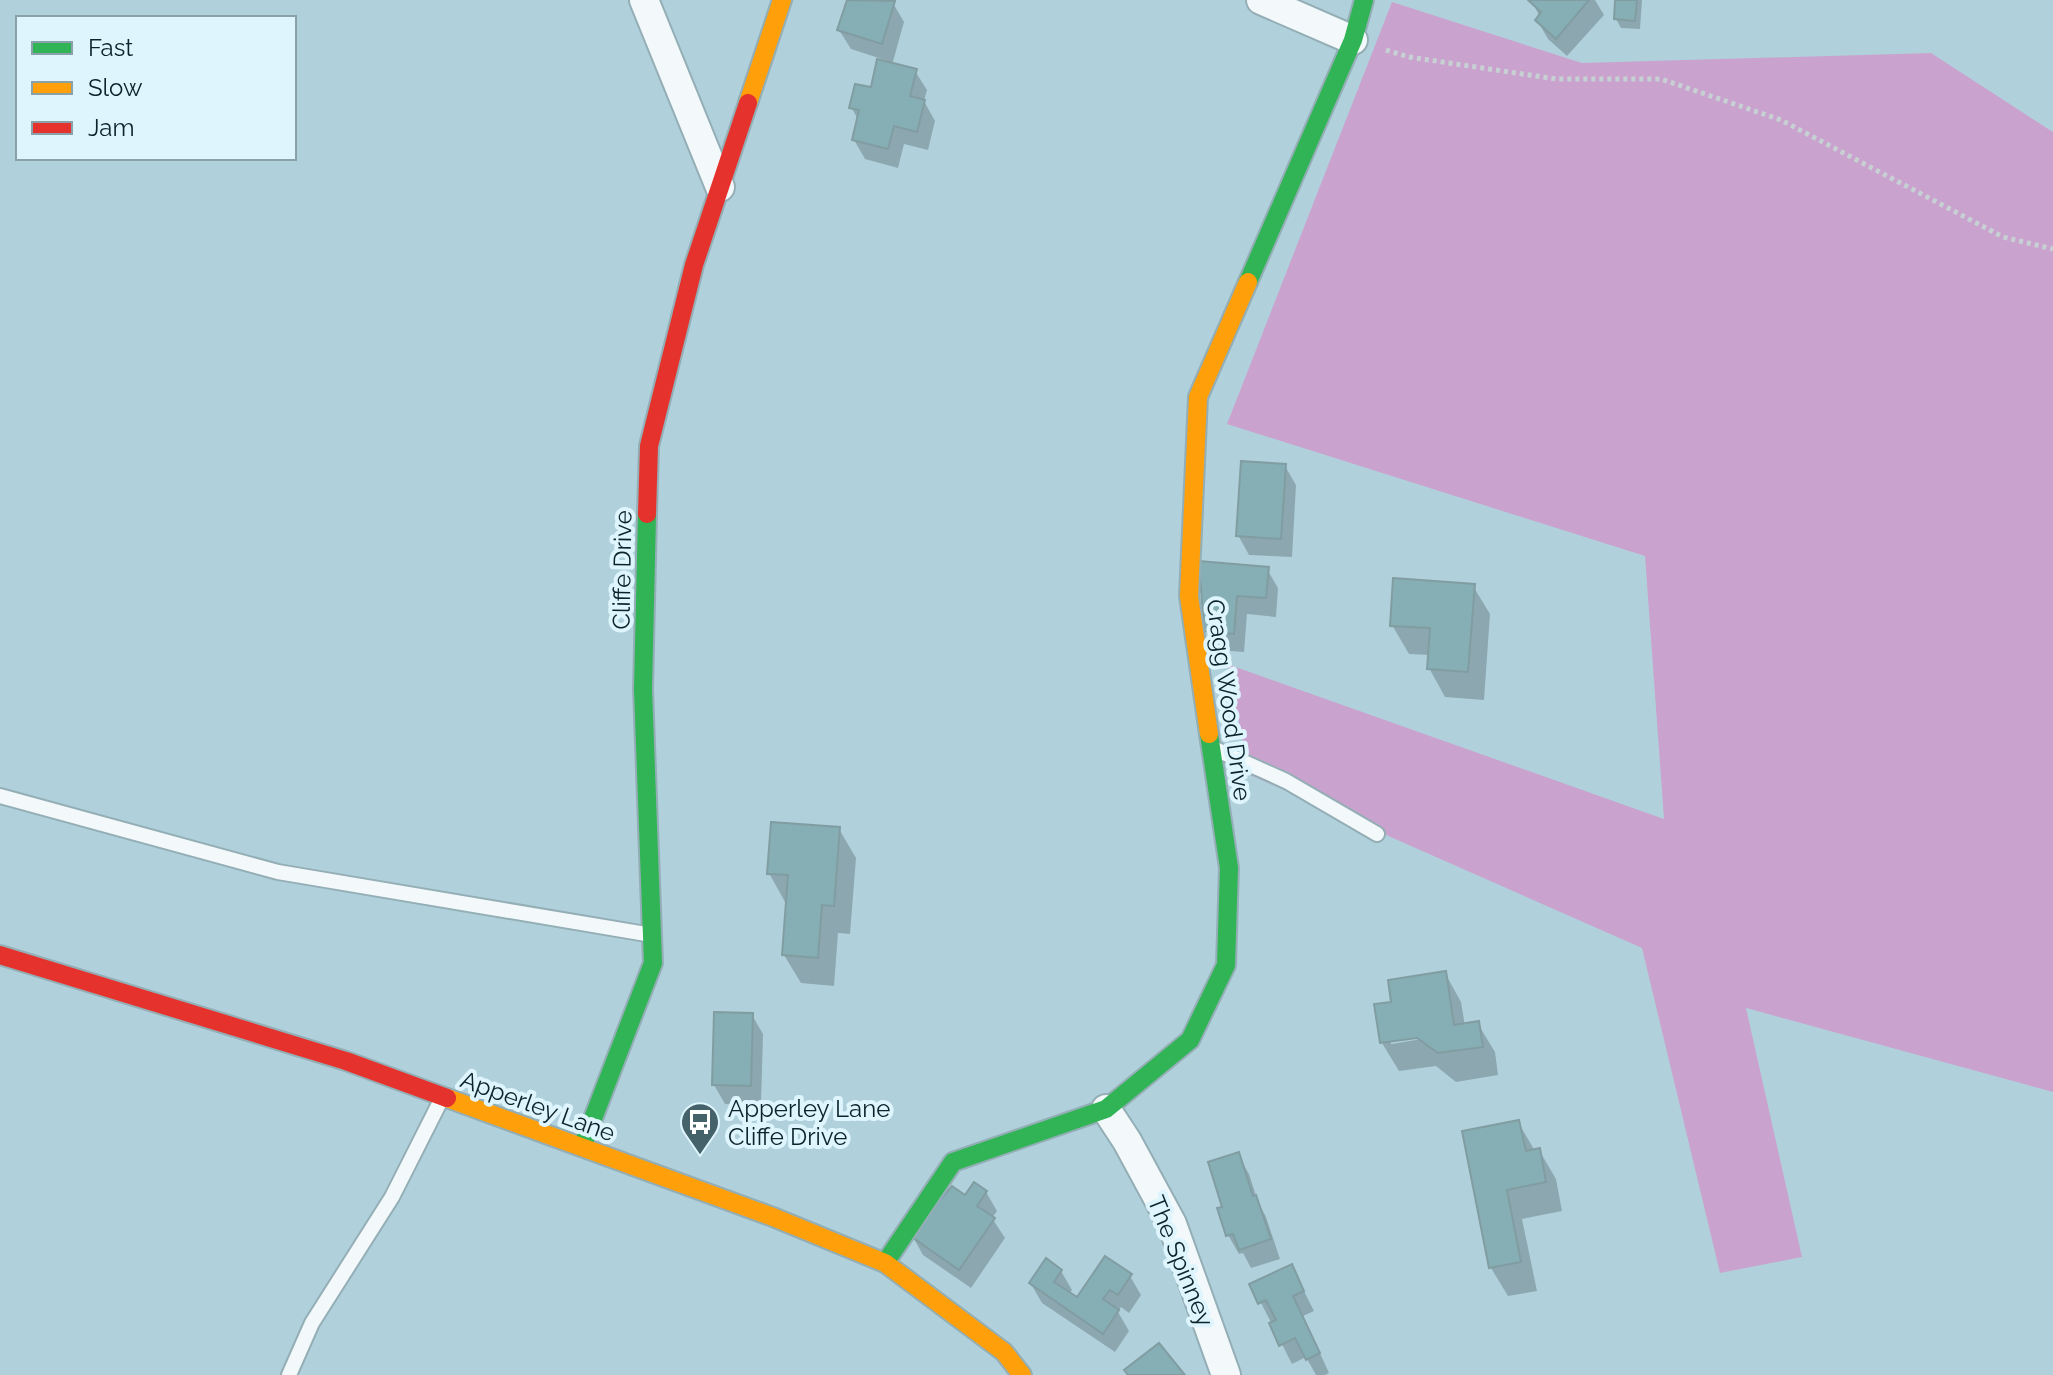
<svg xmlns="http://www.w3.org/2000/svg" width="2053" height="1375" viewBox="0 0 2053 1375" font-family="Raleway,sans-serif">
	<style>
		.forest { fill: #c9a3ce }
		.shadow { fill: #0003; fill-rule: evenodd }
		.building { fill: #85afb5; stroke: #819da2; stroke-width: 2 }
		.lines { fill: none; stroke-linecap: round; stroke-linejoin: round }
		.lane-casing { stroke: #94aeb6; stroke-width: 18 }
		.street-casing { stroke: #94aeb6; stroke-width: 32 }
		.fast-casing { stroke: #94aeb6; stroke-width: 22 }
		.slow-casing { stroke: #94aeb6; stroke-width: 22 }
		.jam-casing { stroke: #94aeb6; stroke-width: 22 }
		.path { stroke: #c7d1d4; stroke-width: 5; stroke-dasharray: 4 4; stroke-linecap: butt }
		.lane { stroke: #f3f8fa; stroke-width: 14 }
		.street { stroke: #f3f8fa; stroke-width: 28 }
		.fast { stroke: #30b455; stroke-width: 18 }
		.slow { stroke: #ff9f0a; stroke-width: 18 }
		.jam { stroke: #e5322d; stroke-width: 18 }
		.labels { text-anchor: middle; dominant-baseline: central; stroke-width: 8; stroke-linejoin: round; paint-order: stroke }
		.street-label { font-size: 24px; fill: #0b242b; stroke: #def5fd }
		.poi-label { font-size: 24px; fill: #0b242b; stroke: #def5fd; text-anchor: start }
	</style>
	<rect width="100%" height="100%" fill="#b0d1dc"/>
	<path class="forest" d="M1392,2L1582,63L1931,53L2053,132V1092L1746,1008L1802,1257L1720,1273L1642,948L1250,775L1227,664L1664,819L1645,556L1227,424Z"/>
	<path class="shadow" d="M849,0H884L893,3L904,22L892,65L915,71L927,90L924,101L935,121L928,150L904,144L898,168L865,159L854,140L859,121L851,107L872,90L888,61L851,49L839,30Z
		M1531,0H1595L1604,15L1567,56L1548,39L1537,20L1540,17Z
		M1617,0H1642L1640,29L1621,28L1616,19Z
		M1285,466L1296,485L1292,557L1249,555L1238,535Z
		M1267,569L1278,588L1276,617L1247,614L1244,652L1217,650L1206,631L1208,606Z
		M1473,586L1490,614L1484,700L1445,697L1429,668L1430,655L1409,654L1392,625Z
		M839,829L856,858L850,934L838,933L834,986L801,983L784,955L788,902H785L769,873Z
		M1445,973L1461,1002L1465,1026L1478,1024L1495,1052L1498,1075L1456,1082L1436,1066L1399,1071L1382,1043L1394,1003ZM1427,1034L1428,1038L1391,1044V1040Z
		M752,1015L763,1034L761,1105L725,1104L714,1085Z
		M1518,1122L1535,1151L1539,1150L1556,1179L1562,1211L1522,1219L1537,1291L1508,1296L1491,1268L1465,1132Z
		M1238,1155L1249,1174L1258,1202L1266,1217L1280,1259L1251,1268L1243,1253L1239,1254L1228,1235L1225,1208Z
		M986,1192L997,1211L992,1218L1005,1238L971,1288L923,1255L912,1235Z
		M1292,1267L1314,1311L1303,1316L1329,1373L1325,1375H1316L1306,1357L1292,1364L1252,1285Z
		M1061,1271L1072,1290L1069,1294L1078,1300L1130,1276L1141,1295L1129,1313L1121,1307L1118,1312L1129,1331L1115,1352L1042,1303L1031,1284Z"/>
	<path class="building" d="M847,0L895,1L882,44L837,30Z
		M1528,0H1589L1556,39L1535,20L1541,12Z
		M1615,0H1637L1635,21L1614,19Z
		M877,59L917,69L910,96L925,100L917,132L894,126L888,149L852,140L859,110L849,108L855,84L871,87Z
		M1241,461L1286,464L1281,539L1236,536Z
		M1199,561L1269,567L1266,598L1237,596L1234,634L1204,631Z
		M1393,578L1475,584L1468,672L1427,669L1430,628L1390,626Z
		M771,822L840,827L834,906L822,905L818,958L782,955L788,875L767,874Z
		M1446,971L1454,1025L1479,1021L1483,1047L1438,1053L1417,1038L1380,1043L1374,1004L1391,1002L1388,980Z
		M714,1012L753,1013L751,1086L712,1085Z
		M1519,1120L1526,1151L1540,1148L1546,1182L1507,1190L1521,1262L1489,1268L1462,1131Z
		M1239,1152L1253,1196L1256,1195L1271,1239L1239,1250L1233,1234L1226,1236L1217,1208L1222,1207L1208,1162Z
		M974,1182L987,1191L977,1206L995,1218L959,1270L909,1235L952,1186L965,1195Z
		M1105,1256L1132,1274L1118,1295L1110,1290L1103,1299L1119,1310L1103,1334L1029,1283L1046,1258L1062,1270L1054,1282L1077,1297Z
		M1292,1264L1304,1291L1293,1296L1320,1353L1306,1360L1295,1338L1279,1346L1269,1323L1276,1320L1266,1300L1258,1304L1249,1284Z
		M1159,1343L1185,1375H1128L1124,1370Z"/>
	<g class="lines">
		<g class="lane-casing">
			<path id="lane" d="M1215,749L1286,781L1377,834
				M0,796L278,872L652,935
				M289,1375L312,1323L392,1197L441,1100"/>
		</g>
		<g class="street-casing">
			<path id="street" d="M644,0L720,187
				M1261,0L1353,40
				M1106,1109L1127,1141L1172,1224L1226,1375"/>
		</g>
		<g class="fast-casing">
			<path id="fast" d="M1248,282L1353,40L1364,0
				M582,1147L653,963L643,689L647,514
				M885,1263L953,1162L1106,1109L1190,1040L1226,965L1229,868L1209,734"/>
		</g>
		<g class="slow-casing">
			<path id="slow" d="M748,103L782,0
				M1209,734L1189,596L1198,397L1248,282
				M447,1098L773,1217L885,1263L1004,1352L1022,1375"/>
		</g>
		<g class="jam-casing">
			<path id="jam" d="M647,514L649,446L694,265L748,103
				M0,955L346,1061L447,1098"/>
		</g>
		<path class="path" d="M1386,50L1409,57L1556,79H1661L1781,120L2003,237L2053,249"/>
		<use href="#lane" class="lane"/>
		<use href="#street" class="street"/>
		<use href="#fast" class="fast"/>
		<use href="#slow" class="slow"/>
		<use href="#jam" class="jam"/>
	</g>
	<defs>
		<g id="bus-pin" transform="scale(2)"><path d="M0 17L-7.5 6A9.5 9.5 0 1 1 7.5 6Z" fill="#456169" stroke="#def5fd"/><path d="M-5-6H5V4H4V6H2V4H-2V6H-4V4H-5ZM-3.5-4V0h7V-4ZM-3.5 1.2v1.5H-2V1.2ZM2 1.2v1.5H3.5V1.2Z" fill="#fff"/></g>
	</defs>
	<g fill-rule="evenodd">
		<use href="#bus-pin" x="700" y="1122"/>
	</g>
	<g class="labels">
		<g class="street-label">
			<text transform="translate(622 570) rotate(-89)">Cliffe Drive</text>
			<text transform="translate(1229 700) rotate(82)">Cragg Wood Drive</text>
			<text transform="translate(538 1106) rotate(20)">Apperley Lane</text>
			<text transform="translate(1181 1261) rotate(68)">The Spinney</text>
		</g>
		<g class="poi-label">
			<text x="728" y="1108">Apperley Lane<tspan x="728" dy="28">Cliffe Drive</tspan></text>
		</g>
	</g>
	<rect x="16" y="16" width="280" height="144" fill="#def5fd" stroke="#8aa1a9" stroke-width="2"/>
	<rect x="32" y="42" width="40" height="12" fill="#30b455" stroke="#8aa1a9" stroke-width="2"/>
	<text x="88" y="56" font-size="24" fill="#0b242b">Fast</text>
	<rect x="32" y="82" width="40" height="12" fill="#ff9f0a" stroke="#8aa1a9" stroke-width="2"/>
	<text x="88" y="96" font-size="24" fill="#0b242b">Slow</text>
	<rect x="32" y="122" width="40" height="12" fill="#e5322d" stroke="#8aa1a9" stroke-width="2"/>
	<text x="88" y="136" font-size="24" fill="#0b242b">Jam</text>
</svg>
